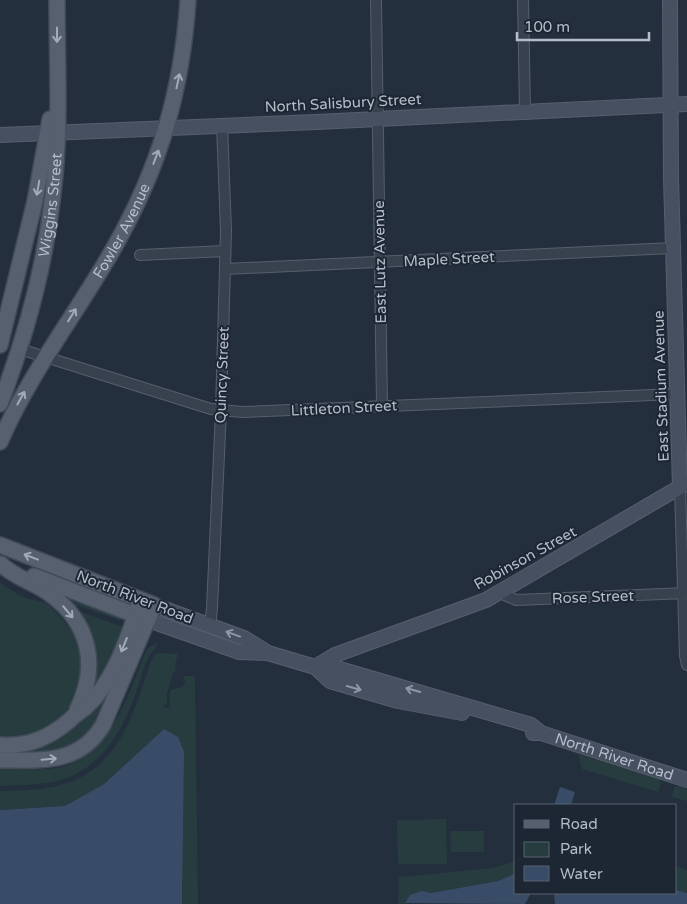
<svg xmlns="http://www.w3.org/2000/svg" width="687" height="904" viewBox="0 0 687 904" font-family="'Varela Round',sans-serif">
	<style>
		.green { fill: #263c3f }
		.water { fill: #394c67 }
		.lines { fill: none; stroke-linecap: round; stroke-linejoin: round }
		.street-casing { stroke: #565f6c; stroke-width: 12 }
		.secondary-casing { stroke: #565f6c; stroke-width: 16 }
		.primary-casing { stroke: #414a57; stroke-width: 18 }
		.street { stroke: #38414e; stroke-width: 10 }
		.secondary { stroke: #465061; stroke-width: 14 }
		.primary { stroke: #56606e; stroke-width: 15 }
		.oneway { stroke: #a1aab7 }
		.oneway2 { stroke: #8e96a5 }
		.labels { text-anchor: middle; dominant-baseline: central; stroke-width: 4; stroke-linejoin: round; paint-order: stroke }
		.street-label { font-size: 15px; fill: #b4bcc9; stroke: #1d2633 }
	</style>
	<rect width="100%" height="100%" fill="#242f3e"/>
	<path class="green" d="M0,583C8,587 14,593 23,597C30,600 41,600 48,605C55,610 63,620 69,627C96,661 77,717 38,733C25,738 13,738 0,737Z
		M68,600L120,616L119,620L79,606H73Z
		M76,610L123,627L109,660L96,682H95V658Z
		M157,643C157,649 153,650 150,655C145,662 143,672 140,680C127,722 107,766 61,780C41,785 20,785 0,786V768C21,768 45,772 65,766C110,752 129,695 144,655L147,649Z
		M158,653L178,654L175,664L176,671L173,672L167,694V704H165L164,708H170V691C176,687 183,690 185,681L183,676H195L198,904H182L183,886L164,729L104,784L65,806L0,810V791C15,790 31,791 46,788C116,778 131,721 150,664L154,657Z
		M115,684C108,699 102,716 93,730C77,751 49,753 25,753L27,750Z
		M578,754L659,779L661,783L658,792L582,769Z
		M679,786L687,789V801L672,797L674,787Z
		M446,819L447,864H398L397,820Z
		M450,831H484V852H451Z
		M516,861V873L498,881L431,893L422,891L406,904H398L399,877L493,868Z
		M676,866L687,870V893L676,890Z"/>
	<path class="water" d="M164,729L178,737L184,752L182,904H0V810L65,806L104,784Z
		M560,787L575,792L571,805H554Z
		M516,873V893H531L525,904L405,903L410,895L422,891L431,893L498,881Z
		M676,890L687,893V904H555L554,893H676Z"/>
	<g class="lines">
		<g class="street-casing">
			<path id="street" d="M376,0L382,406
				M523,0L525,111
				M140,255L225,251
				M225,269L673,248
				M20,349L211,409L242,412L677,394
				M680,487L685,656L687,665
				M500,593L516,600L687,593
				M210,626L212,608L221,411L226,231L222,125"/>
		</g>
		<g class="secondary-casing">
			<g id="secondary">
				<path d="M670,0L671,178L680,487"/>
				<path d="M0,135L317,122L687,104"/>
				<path d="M154,605L244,638L268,653L315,667L336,668L531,725L541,733"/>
				<path d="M148,620L239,652L267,653"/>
				<path d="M315,667L335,655L486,600L687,483"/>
				<path d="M315,667L330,681L398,701L462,713"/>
				<path id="s1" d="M533,733H541L687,780"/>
			</g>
		</g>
		<g class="primary-casing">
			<g id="primary">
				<path d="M0,345L35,201L50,119"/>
				<path id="s2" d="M0,404C26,336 45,266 53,194C61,130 57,64 57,0"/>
				<path id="s3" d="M0,442C30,372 78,312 115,246C160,166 182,91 188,0"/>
				<path d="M0,545L154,605L103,725C79,765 41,760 0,760"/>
				<path d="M1,564C15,578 34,582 50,594C90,623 99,666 77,710"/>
				<path d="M34,576L143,618"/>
				<path d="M0,745C28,747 49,738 70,720C74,715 80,712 85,708C115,681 128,637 141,600"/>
			</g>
		</g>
		<use href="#street" class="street"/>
		<use href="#secondary" class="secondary"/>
		<use href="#primary" class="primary"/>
	</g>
	<defs><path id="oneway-shaft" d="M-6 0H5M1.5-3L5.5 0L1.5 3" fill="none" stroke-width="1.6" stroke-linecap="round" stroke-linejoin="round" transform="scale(1.25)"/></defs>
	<g class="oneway">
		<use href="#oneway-shaft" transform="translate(57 35) rotate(90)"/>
		<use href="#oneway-shaft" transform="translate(178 81) rotate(-78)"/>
		<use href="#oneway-shaft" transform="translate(156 157) rotate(-69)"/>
		<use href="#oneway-shaft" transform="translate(38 188) rotate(100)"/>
		<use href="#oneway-shaft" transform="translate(72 315) rotate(-58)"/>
		<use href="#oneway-shaft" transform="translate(21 398) rotate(-61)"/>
		<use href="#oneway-shaft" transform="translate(31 557) rotate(-159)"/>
		<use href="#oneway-shaft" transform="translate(68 612) rotate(50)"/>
		<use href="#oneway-shaft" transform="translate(124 645) rotate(112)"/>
		<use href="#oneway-shaft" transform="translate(49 759) rotate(-5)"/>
	</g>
	<g class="oneway2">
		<use href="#oneway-shaft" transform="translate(233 634) rotate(-160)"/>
		<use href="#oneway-shaft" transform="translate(354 688) rotate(16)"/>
		<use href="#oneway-shaft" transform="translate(413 690) rotate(-164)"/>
	</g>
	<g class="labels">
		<g class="street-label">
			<text transform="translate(343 103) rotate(-3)">North Salisbury Street</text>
			<text stroke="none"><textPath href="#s2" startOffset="206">Wiggins Street</textPath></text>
			<text stroke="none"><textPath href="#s3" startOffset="244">Fowler Avenue</textPath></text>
			<text transform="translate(449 259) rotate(-3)">Maple Street</text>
			<text transform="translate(380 262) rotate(-91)">East Lutz Avenue</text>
			<text transform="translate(222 375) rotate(-88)">Quincy Street</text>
			<text transform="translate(661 386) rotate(-92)">East Stadium Avenue</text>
			<text transform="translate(344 408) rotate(-3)">Littleton Street</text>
			<text transform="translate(525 558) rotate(-29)">Robinson Street</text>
			<text transform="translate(135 597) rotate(21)">North River Road</text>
			<text transform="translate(593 597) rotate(-2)">Rose Street</text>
			<text stroke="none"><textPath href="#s1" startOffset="85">North River Road</textPath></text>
		</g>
	</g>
	<rect x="514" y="804" width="162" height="90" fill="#1d2633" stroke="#59626f"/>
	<rect x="524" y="820" width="25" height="8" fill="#56606e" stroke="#59626f"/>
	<text x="560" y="829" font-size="15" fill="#b4bcc9">Road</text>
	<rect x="524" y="842" width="25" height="15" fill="#263c3f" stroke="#59626f"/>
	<text x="560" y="854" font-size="15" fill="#b4bcc9">Park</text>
	<rect x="524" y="866" width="25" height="15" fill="#394c67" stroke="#59626f"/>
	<text x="560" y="879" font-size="15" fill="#b4bcc9">Water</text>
	<path d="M517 32v8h132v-8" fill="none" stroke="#b4bcc9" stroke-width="2.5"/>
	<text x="524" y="32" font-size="15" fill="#b4bcc9" stroke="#1d2633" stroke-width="4" paint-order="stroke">100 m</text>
</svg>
